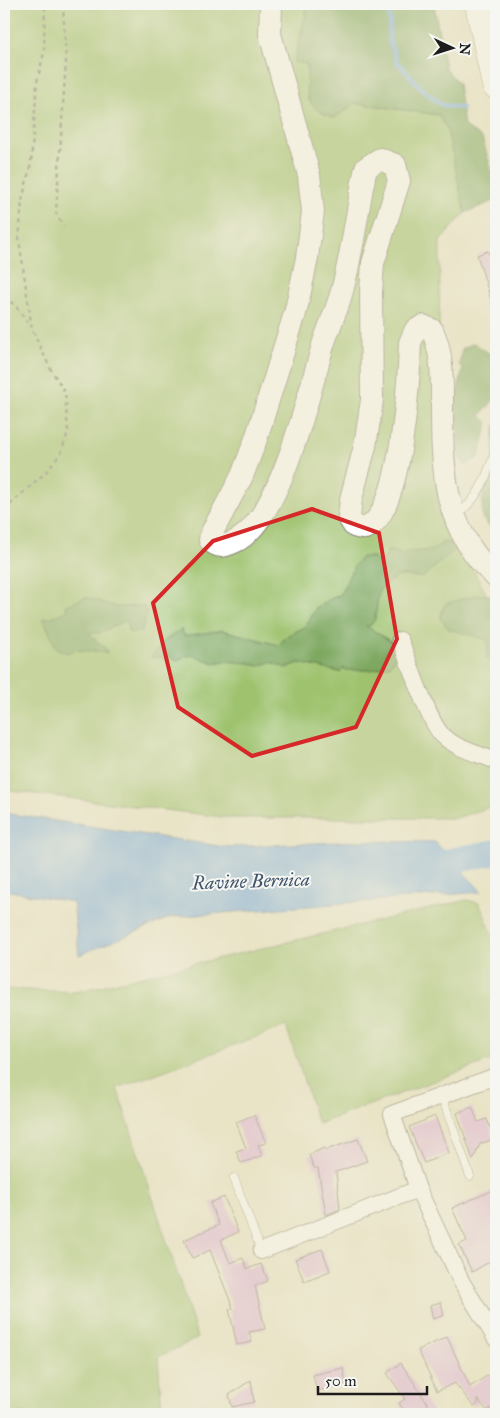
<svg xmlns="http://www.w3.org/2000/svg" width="500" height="1418" viewBox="0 0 500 1418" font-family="'IM FELL Great Primer',serif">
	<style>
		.green { fill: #9ec26d; stroke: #5d6f44 }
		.forest { fill: #7ea860; stroke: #4d623e }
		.water { fill: #77abe4; stroke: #4a6480 }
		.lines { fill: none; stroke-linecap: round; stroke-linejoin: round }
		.stream { stroke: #77abe4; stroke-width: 4.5 }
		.river { stroke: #77abe4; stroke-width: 26 }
		.building { fill: #e1b2dc }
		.lane-casing { stroke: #838072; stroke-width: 9 }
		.street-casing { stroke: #838072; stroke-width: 18 }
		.secondary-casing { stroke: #838072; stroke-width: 24 }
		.highway-casing { stroke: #838072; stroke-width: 29 }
		.path { stroke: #838072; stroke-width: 2.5; stroke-dasharray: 4 4; stroke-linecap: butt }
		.lane { stroke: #fff; stroke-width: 8 }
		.street { stroke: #fff; stroke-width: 16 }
		.secondary { stroke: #fff; stroke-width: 22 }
		.highway { stroke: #fff; stroke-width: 28 }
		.marked { fill: none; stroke: #d62828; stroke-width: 4; stroke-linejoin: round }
		.labels { text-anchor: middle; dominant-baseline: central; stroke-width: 4; stroke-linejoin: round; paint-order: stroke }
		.water-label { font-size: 19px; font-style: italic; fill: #40556c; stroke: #f6f6f2 }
	</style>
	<rect width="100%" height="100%" fill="#f6f6f2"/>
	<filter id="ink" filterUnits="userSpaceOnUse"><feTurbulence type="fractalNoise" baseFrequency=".02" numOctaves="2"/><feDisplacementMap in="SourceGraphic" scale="10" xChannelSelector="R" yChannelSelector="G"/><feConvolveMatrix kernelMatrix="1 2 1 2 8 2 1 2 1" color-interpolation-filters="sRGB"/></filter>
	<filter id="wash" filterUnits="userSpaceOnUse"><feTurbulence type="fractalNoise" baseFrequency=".0096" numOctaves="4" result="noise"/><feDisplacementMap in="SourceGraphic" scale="20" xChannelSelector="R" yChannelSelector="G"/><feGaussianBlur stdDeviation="1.12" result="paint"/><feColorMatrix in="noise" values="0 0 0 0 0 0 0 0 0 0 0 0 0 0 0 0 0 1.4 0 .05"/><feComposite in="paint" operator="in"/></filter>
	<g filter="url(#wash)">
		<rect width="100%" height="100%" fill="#eae4c7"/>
		<path class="green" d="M4,4H308L294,62L307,64L308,100L335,118L354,103L439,115L447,129L465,213L440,241L438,507L496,611V805L456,818H230L4,790Z
			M467,900L479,903L496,942V1058L318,1124L286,1026L117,1088L198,1338L158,1357L162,1414H4V989L75,992Z"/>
		<path class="forest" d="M308,4H434L445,68L458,83L464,126L482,138L496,185V200L465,213L447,130L439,115L355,103L335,118C301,106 308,96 307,64L294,62Z
			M474,343L496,358V397L480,416L488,422L479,457L465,466L459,456L458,431L454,408L463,368L459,366L462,349Z
			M496,423V534L482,518L483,481L494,466L493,439Z
			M443,542L452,543L457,548L423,577C416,578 413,576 406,576C396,574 385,585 379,591L375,619L371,625L366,626L401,648L390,665L371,670H346L344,668L340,672L299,663L286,668L271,662L258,666L249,663L224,661L214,663L193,655L185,656L177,661L168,656L166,660L160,657L151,658L163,642L181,629L185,636L222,630L279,645L287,636L305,627L316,608L330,599L340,595L354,566L361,557H372L382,565L388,550L398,553L433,550Z
			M476,595H491L496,597V657L486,659L488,640L449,629L440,618L445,604Z
			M85,597L117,607L143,606L147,613L141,633L128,632L127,620L99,633H88L107,650V654L96,651C86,652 76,648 67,653L56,648L43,618H49L67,611L66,606Z"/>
		<path class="water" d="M4,813L225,847L360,841L435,842L482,892L172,917L79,955L73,902L4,890Z"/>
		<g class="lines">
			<path class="stream" d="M390,4L389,40L397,62L423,90L442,105L462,108"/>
			<path class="river" d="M417,868L496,852"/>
		</g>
		<g id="blocks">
			<path class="building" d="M488,251L496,276V308L494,309L477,255Z
				M472,1107L478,1122L487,1119L494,1139L480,1144L473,1160L457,1113Z
				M254,1115L266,1143L258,1145L262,1156L241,1163L236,1151L246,1148L236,1122Z
				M435,1116L449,1153L424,1163L409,1127Z
				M358,1139L367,1161L336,1172L340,1209L326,1215L318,1168H314L309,1155L324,1148L326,1150Z
				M496,1189V1258L472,1272L459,1245L467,1241L452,1208Z
				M224,1197L238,1232L221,1240L230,1263L243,1258L247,1269L261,1264L268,1281L255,1286L265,1329L249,1332L252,1342L237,1345L229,1309L233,1308L210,1250L192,1258L184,1240L219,1225L210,1203Z
				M322,1249L330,1271L304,1281L295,1259Z
				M441,1302L444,1315L433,1319L430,1305Z
				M447,1337L470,1387L490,1374L496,1382V1404L487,1411L478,1399V1404L474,1407L455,1383L437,1391L418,1350Z
				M401,1363L424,1398L434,1414H406L399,1403L405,1399L387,1373Z
				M343,1368L346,1384L317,1391L313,1375Z
				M251,1380L254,1402L232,1407L229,1395Z"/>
		</g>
	</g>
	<g filter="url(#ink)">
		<use href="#blocks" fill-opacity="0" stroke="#838072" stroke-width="1"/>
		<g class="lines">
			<g class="lane-casing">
				<path id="lane" d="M456,514C479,502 488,472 496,449
					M442,1097L470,1176
					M234,1178L261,1251"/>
			</g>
			<g class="street-casing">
				<path id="street" d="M400,640C409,661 428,722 443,736C457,749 479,754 496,761
					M496,1076L392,1114L418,1189L461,1281L496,1339
					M261,1251L418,1189"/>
			</g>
			<g class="secondary-casing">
				<path id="secondary" d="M271,4L270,34L309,175L313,212L307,258L296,310L256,439L242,476L211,534L210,540C218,549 225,546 234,542C280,522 309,393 323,345C329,327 337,309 342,291C353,251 357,208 366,168L380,159L395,165L399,181L373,263L371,292L372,400L365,446L351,499L349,518L354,526C358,527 362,529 365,528C402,518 409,376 410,343L415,331L423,326L432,330C442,350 442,375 442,397C442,465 441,528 496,577"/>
			</g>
			<g class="highway-casing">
				<path id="highway" d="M479,4L496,85"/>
			</g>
			<path class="path" d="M63,4L66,61L56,213L64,227
				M4,297L15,305L31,327
				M4,510L46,472L61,453L68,432L65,392L50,368L32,329L19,239L22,201L31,163L37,82L44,52L45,4"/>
			<use href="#lane" class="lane"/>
			<use href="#street" class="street"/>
			<use href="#secondary" class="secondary"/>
			<use href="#highway" class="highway"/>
		</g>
	</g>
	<path d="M0 0H500V1418H0ZM312,509L379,533L397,639L356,727L252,756L178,707L153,603L213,541Z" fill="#eae4c7" fill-opacity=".55" fill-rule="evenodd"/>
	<path class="marked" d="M312,509L379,533L397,639L356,727L252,756L178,707L153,603L213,541Z"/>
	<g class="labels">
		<g class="water-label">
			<text transform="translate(251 881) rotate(-2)">Ravine Bernica</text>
		</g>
	</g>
	<rect width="500" height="1418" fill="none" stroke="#f6f6f2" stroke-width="20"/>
	<g transform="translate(452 48) rotate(94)" stroke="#f6f6f2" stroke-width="4" paint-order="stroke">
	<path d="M0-4L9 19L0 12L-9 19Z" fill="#1c1c1c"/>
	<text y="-8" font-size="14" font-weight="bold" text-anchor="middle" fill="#1c1c1c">N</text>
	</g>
	<path d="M318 1386v8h109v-8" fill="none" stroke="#1c1c1c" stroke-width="2.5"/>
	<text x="325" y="1386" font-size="15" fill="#1c1c1c" stroke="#f6f6f2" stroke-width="4" paint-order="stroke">50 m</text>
</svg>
